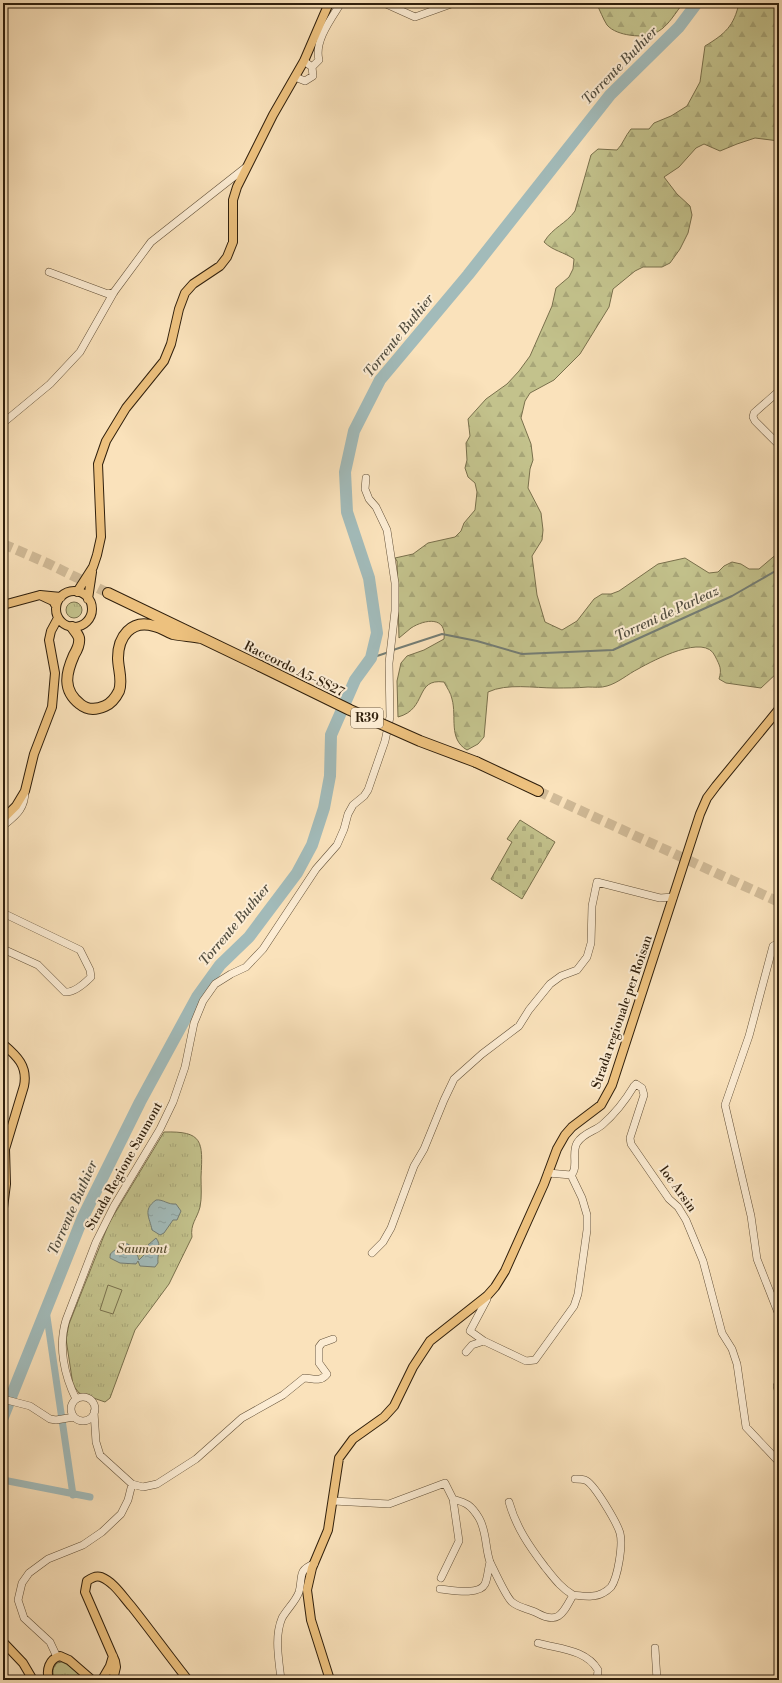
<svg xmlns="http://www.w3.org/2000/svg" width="782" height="1683" viewBox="0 0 782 1683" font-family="'Libre Bodoni',serif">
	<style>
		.grass { fill: url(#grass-tufts); stroke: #79704c }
		.forest { fill: url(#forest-firs); stroke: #79704c }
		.cemetery { fill: url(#cemetery-stones); stroke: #79704c }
		.pitch { fill: #c3c28c; stroke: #79704c }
		.water { fill: url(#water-ripples); stroke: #747d74 }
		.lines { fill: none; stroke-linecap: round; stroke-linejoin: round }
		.stream { stroke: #747d74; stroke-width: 2 }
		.canal { stroke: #a2bbba; stroke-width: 7 }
		.river { stroke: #a2bbba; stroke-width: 12 }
		.highway-tunnel { stroke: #d1bb98; stroke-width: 10; stroke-dasharray: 10 5; stroke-linecap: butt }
		.minor-casing { stroke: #625038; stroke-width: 8 }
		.major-casing { stroke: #2f1f0c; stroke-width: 10 }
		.highway-casing { stroke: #2f1f0c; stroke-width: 12 }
		.minor { stroke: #fcecd3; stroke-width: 7 }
		.major { stroke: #edc17e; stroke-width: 8 }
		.highway { stroke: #edc17e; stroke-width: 10 }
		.highway-bridge-casing { stroke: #2f1f0c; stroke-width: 12; stroke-linecap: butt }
		.highway-bridge { stroke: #edc17e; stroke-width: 10 }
		.labels { text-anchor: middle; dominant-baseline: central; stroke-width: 4; stroke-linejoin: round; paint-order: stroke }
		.shield { fill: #fcecd3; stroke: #6c5c48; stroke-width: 1 }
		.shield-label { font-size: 12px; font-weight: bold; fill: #2f1f0c }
		.street-label { font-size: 13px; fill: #2f1f0c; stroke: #fcecd3 }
		.park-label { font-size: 13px; font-style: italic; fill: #5b5032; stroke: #fcecd3 }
		.water-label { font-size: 14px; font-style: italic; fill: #524e40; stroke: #fcecd3 }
	</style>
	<defs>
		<pattern id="grass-tufts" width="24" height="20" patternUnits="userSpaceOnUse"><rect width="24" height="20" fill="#c3c28c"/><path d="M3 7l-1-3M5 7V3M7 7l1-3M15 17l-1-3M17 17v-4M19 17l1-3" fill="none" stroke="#a8a678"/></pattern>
		<pattern id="forest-firs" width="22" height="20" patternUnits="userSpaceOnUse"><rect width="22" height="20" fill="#c3c28c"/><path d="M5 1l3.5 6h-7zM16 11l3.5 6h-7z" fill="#a8a678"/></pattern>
		<pattern id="cemetery-stones" width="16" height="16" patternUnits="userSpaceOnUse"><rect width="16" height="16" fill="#c3c28c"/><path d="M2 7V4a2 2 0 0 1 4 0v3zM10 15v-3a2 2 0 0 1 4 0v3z" fill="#a8a678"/></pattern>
		<pattern id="water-ripples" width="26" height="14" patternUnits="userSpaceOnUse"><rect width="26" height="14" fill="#a2bbba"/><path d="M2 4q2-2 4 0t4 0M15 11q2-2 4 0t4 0" fill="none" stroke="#8ca09f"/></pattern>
	</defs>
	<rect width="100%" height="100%" fill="#fae2bb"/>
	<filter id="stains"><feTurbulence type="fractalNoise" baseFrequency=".005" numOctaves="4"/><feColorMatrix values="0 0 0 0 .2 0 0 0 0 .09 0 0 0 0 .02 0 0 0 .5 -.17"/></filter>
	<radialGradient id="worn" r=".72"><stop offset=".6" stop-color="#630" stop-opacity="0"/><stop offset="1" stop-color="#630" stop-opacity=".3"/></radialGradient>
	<path class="grass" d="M66 610a8 8 0 1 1 16 0a8 8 0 1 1-16 0Z
		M164,1132C203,1131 203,1141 201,1177C201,1186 202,1198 200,1207C197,1219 190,1224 192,1237L169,1284L135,1330L110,1398L105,1402L79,1393L73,1385L66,1339L69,1324L109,1223Z
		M62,1662L68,1665L87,1680H55C52,1673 52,1668 57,1663Z"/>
	<path class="forest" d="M596,3H683C667,25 660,40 629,35C622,34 612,31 607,25C603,19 600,10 596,3Z
		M739,3H779V141L755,138L737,144L720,151L704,144L696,148L679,167L664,177L677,194L690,206L692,215L688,233L680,249L670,263L662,267H643L635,271L613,289L609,307L580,354L554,380L530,393L525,401L521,418L531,444L533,460L530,469L528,488L541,513L543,530L542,540L532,556L537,595L545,622L562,630L577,621L594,599L602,594H611L619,591L658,564L685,558L709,573L718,572L724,566L732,562L741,564L749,569H759L779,552V673L778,672L761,688L726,683L719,679C722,669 720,666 715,656C705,633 654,660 638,669C628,674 618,683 607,686C601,688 594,687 588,687C577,688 566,688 555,688C534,688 507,683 488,692L484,737L478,744L467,750C448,739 457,717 452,699C451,693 447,688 444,682C414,678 428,709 398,717L397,681L401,663L407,656L424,650L444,639C447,616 425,619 411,628C407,631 403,635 399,638L397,561L395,558L413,554L428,543L455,537L461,531L464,523L475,510L477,492L475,483L468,477L465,468L467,460L466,443L470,436L468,419L486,399L507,384L519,371L530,356L552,306L556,288L569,277L573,269L574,259C564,252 553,251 544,242C553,227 566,224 575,211L591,155L598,149L617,150C623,144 625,136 631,129H649L654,123L671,116L687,106L700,82L705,46C725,34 734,26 739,3Z"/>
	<path class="cemetery" d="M520,820L555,842L522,899L491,879L512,842L507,839Z"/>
	<path class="pitch" d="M108,1285L122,1290L113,1314L100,1310Z"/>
	<path class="water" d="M156,1200C163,1199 168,1205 176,1204L181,1211L177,1220H173L164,1233L160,1235L152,1230C150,1218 142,1210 156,1200Z
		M156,1238C162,1245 157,1254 158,1263L155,1267L140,1266L138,1261L136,1264L120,1263L110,1258C110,1253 111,1253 115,1250C117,1249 119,1245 122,1244C130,1240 138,1255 139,1260L147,1252L148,1245Z"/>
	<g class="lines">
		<path class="stream" d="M393,650L442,634L477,641L522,654L613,650L732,596L779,569
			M371,658L389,652"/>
		<path class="canal" d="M46,1310L73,1495
			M3,1480L90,1497"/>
		<path class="river" d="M3,1417L83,1217L140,1102L197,997L220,965L249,937L297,873L312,845L324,808L330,776L331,735L355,680L371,658L377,633L369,578L347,512L345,472L354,431L380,380L468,275L610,95L679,27L697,3"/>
		<path class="highway-tunnel" d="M3,544L47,563L108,593
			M538,791L779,902"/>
		<g class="minor-casing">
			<path id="minor" d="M384,3L415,17L454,3
				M312,67L319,60C314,41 331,19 341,3
				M295,77L305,81L313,76L312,67L304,61
				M49,272L108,294L114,292
				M779,391L754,413L753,417L755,421L779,445
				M3,423L50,384L80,352L114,292L151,242L245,168
				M778,791H779
				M3,826C16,815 25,809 25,791
				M3,913L80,950L90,970L91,977C85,983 74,993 65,992L38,965L3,949
				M779,943L773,946L749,1036L725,1105L751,1216L757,1259L779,1315
				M548,1173L571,1175C579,1168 571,1153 577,1143C583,1133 595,1131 602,1125C616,1113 625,1101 634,1086L636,1084L642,1088L644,1095L630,1138L631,1144L669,1199L678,1207L686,1220L703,1261L722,1333L732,1349L737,1364L746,1427L779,1462
				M372,1253L383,1242L391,1228L414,1166L424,1149L444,1100L454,1079L482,1054L519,1026L529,1010L550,984L561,976L577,970L587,957L591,943L592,906L597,882L660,898L673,897
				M484,1341L470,1331L487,1299V1296
				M466,1352L472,1345L484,1341L526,1361L535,1360L574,1306L578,1294L587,1230V1215L582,1198L571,1175
				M779,1381L777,1386L779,1394
				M71 1409a12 12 0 1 1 24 0a12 12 0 1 1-24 0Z
				M3,1399L30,1406L50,1419L56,1420L74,1417
				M76,1399C64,1375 58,1346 66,1320L96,1242L114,1206L160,1129L173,1102L185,1067L194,1023L203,1001L215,984L231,974L246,967L263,949L316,869L337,845L344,829L348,814L353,805L364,796L368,790L385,741L390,717L389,663L395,611V583L387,530L376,507L369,499L365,489L366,478
				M132,1484L143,1487L157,1484L196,1459L242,1418L283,1395L304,1378C313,1378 320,1383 327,1374L319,1363V1347L322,1343L333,1339
				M453,1499C467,1503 471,1505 479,1518C487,1532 485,1548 490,1562C494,1570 506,1597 512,1602C519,1608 530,1609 537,1613C559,1625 563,1613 573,1595C583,1596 594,1598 603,1593C605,1592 609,1589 611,1587C618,1577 623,1545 620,1533C617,1523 594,1483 585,1480C582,1479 578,1479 575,1479
				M333,1501L389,1504L445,1483L453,1499L459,1541L441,1578
				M509,1502C516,1527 529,1546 545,1567C554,1578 560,1587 573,1595
				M440,1589C451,1590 479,1596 485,1584C488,1577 488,1569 490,1562
				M538,1643C558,1649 586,1649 598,1670L597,1680
				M655,1648L657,1680
				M57,1657L50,1642L24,1618L18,1600L22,1583L29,1573L48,1559L83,1545L102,1532L121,1514L128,1500L132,1484L100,1455L96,1442L94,1412
				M281,1680C279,1660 274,1637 282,1618C287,1609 296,1601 299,1592C303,1578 297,1570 314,1564"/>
		</g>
		<g class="major-casing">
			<path id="major" d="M56 609a18 18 0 1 1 36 0a18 18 0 1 1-36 0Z
				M77,592L93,567L97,555L101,537L98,464L106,441L126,408L164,361L171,344L179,309L185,293L193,284L220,266L227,257L233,242V200L237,187L273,115L304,61L329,3
				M88,599L92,572
				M3,605L40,595
				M56,606L53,601L40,595L61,597
				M3,819L16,806L25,791L34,754L52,707L55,673L49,640L51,631L58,618
				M3,1044C17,1056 28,1066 24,1086L5,1149L6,1184L3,1208
				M3,1642L23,1663L33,1680
				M103,1678L110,1666L113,1656
				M49,1680C46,1670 49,1659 60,1656L69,1660L92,1680
				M113,1680L116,1667L115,1661L85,1592L87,1581C91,1578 96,1575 101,1577C114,1582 123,1597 132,1607C151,1631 169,1656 188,1680
				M330,1680L311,1620L307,1590L312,1568L328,1530L339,1458L353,1439L384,1417L394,1406L413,1367L430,1341L487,1296L495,1287L505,1271L544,1184L557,1149L565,1135L572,1127L601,1105L612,1085L700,814L707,798L716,786L779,709"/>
		</g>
		<g class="highway-casing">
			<path id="highway" d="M108,593L260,666
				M72,627C74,630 78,634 79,638C80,644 77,650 74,655C66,673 62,690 80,704C87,710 96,710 105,706C112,703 116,697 119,691C123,680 118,669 118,658C118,637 131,619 154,626C161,627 167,632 173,634C182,636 192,636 201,638
				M476,762L538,791"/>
		</g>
		<use href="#minor" class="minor"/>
		<use href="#major" class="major"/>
		<use href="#highway" class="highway"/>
		<g class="highway-bridge-casing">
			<path id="highway-bridge" d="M260,666L350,710L420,741L476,762"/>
		</g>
		<use href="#highway-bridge" class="highway-bridge"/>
	</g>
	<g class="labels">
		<rect class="shield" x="351" y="708" width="32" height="20" rx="3"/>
		<g class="shield-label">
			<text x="367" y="718">R39</text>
		</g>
		<g class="street-label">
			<text transform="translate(294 669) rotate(26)">Raccordo A5-SS27</text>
			<text transform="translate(622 1012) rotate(-71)">Strada regionale per Roisan</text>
			<text transform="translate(124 1166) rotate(-61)">Strada Regione Saumont</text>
			<text transform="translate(678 1189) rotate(54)">loc Arsin</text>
		</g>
		<g class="park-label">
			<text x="142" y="1249">Saumont</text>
		</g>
		<g class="water-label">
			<text transform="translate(620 66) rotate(-46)">Torrente Buthier</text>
			<text transform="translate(399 336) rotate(-51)">Torrente Buthier</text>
			<text transform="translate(667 614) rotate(-25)">Torrent de Parleaz</text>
			<text transform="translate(235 925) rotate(-50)">Torrente Buthier</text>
			<text transform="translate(73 1208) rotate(-66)">Torrente Buthier</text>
		</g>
	</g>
	<rect width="782" height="1683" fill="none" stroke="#fae2bb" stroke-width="16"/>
	<rect x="4" y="4" width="774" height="1675" fill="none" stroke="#2f1f0c" stroke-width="2"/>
	<rect x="8" y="8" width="766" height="1667" fill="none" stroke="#2f1f0c"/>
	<rect width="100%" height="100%" filter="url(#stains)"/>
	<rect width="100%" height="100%" fill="url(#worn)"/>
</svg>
